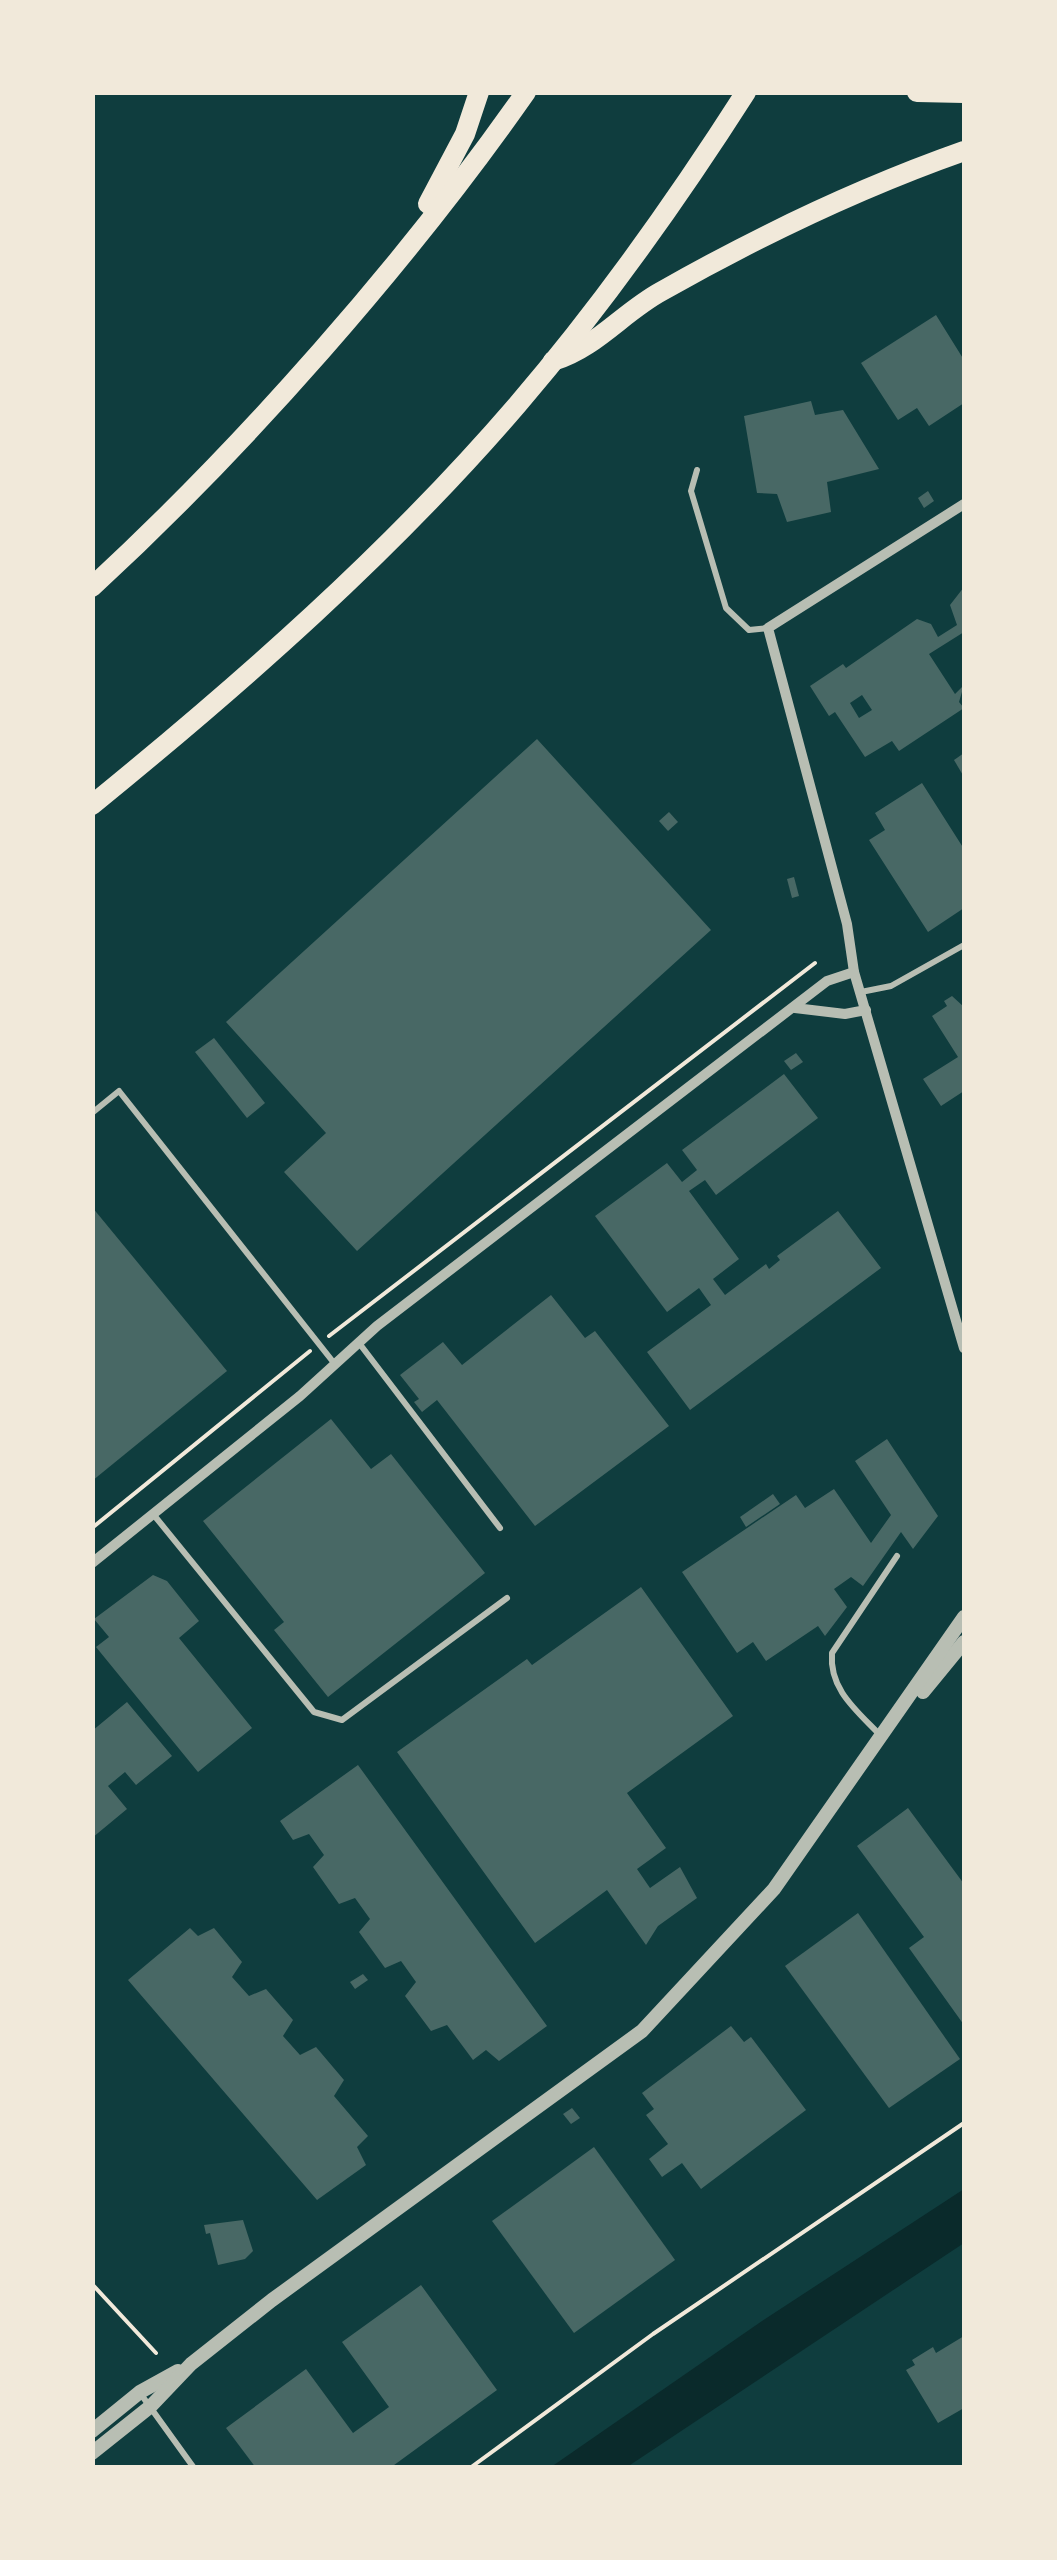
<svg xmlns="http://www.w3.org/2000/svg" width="1057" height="2560" font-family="'Fira Sans',sans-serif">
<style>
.water{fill:#0a2a2b}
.building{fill:#486865;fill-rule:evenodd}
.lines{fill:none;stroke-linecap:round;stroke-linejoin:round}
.path{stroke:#f1e9da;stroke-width:4}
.service{stroke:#b8beb3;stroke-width:6}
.minor{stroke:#b8beb3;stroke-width:10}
.tertiary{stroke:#b8beb3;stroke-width:14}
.trunk{stroke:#f1e9da;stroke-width:20}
</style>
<rect width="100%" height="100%" fill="#0f3d3e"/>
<polygon class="water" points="964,2189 964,2243 627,2467 551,2467 762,2321"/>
<g class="building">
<polygon points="936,315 964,360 964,403 929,426 917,408 898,420 861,363"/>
<polygon points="811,401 815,415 843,410 879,469 827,482 831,512 787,522 777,494 757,493 744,416"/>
<polygon points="928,491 934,501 924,508 918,498"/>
<path d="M964 587V632L929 654 955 694 964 685 959 702 964 708 899 751 892 741 865 757 835 712 829 716 810 686 843 664 846 668 917 619 931 624 938 637 957 625 950 605ZM862 695 872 710 859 718 850 703Z"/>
<polygon points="537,739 711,930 357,1251 284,1172 326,1133 226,1022"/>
<polygon points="964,753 964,777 954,760"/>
<polygon points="922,783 964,849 964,908 928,932 869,840 885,830 875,813"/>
<polygon points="669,812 678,822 668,831 659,821"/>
<polygon points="794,877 799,896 792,898 787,879"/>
<polygon points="952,996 964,1007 964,1091 941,1106 923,1079 958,1057 932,1016 947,1006 944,1001"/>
<polygon points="214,1038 265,1103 247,1118 195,1052"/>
<polygon points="796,1053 803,1062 791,1070 784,1061"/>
<polygon points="784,1074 818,1118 716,1195 705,1180 689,1191 739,1259 713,1279 725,1295 766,1264 769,1269 780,1260 777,1256 838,1211 881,1268 690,1410 647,1352 711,1305 699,1288 667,1312 595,1216 667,1163 682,1182 697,1170 682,1150"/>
<polygon points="92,1207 227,1371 92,1481"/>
<polygon points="551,1295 585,1338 595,1331 669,1426 535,1526 437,1400 422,1412 414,1402 419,1399 400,1375 443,1342 462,1365"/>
<polygon points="331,1419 371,1469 391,1454 485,1573 328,1697 274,1630 284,1622 203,1521"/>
<polygon points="887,1439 938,1516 913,1549 901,1532 863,1586 851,1577 834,1589 847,1607 825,1636 818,1626 766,1661 753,1642 737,1653 682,1572 796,1495 805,1508 834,1489 871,1543 891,1515 855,1461"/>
<polygon points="773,1494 780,1504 746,1527 740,1517"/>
<polygon points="153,1575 167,1581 199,1621 179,1638 252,1728 198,1772 96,1647 109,1637 94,1619"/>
<polygon points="641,1587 733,1716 627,1793 666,1848 637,1869 650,1888 680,1867 697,1898 658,1926 646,1945 607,1890 535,1943 397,1752 527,1659 532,1665"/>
<polygon points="127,1702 172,1756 136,1785 125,1772 108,1786 127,1809 92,1838 92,1731"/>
<polygon points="358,1765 547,2026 499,2061 486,2050 473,2060 447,2025 431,2031 405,1996 416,1982 401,1961 385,1968 359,1932 370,1919 355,1898 339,1904 313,1867 324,1855 309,1834 293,1840 280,1821"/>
<polygon points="908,1808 964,1884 964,2025 909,1948 924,1937 857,1846"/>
<polygon points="858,1913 960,2059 889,2108 785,1966"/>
<polygon points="190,1928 198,1936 214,1928 242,1962 232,1977 249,1996 266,1989 293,2020 283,2036 300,2055 316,2047 344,2080 334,2096 368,2136 357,2147 366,2165 317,2200 128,1980"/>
<polygon points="363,1974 368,1980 355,1989 350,1982"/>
<polygon points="731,2026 744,2042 751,2037 806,2110 701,2189 682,2163 662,2177 649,2159 668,2144 646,2115 654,2109 642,2093"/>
<polygon points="572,2108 580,2118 571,2124 563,2114"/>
<polygon points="594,2147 675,2260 574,2333 492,2221"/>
<polygon points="243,2220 253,2251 245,2259 218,2265 210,2233 206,2234 204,2225"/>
<polygon points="421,2285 497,2390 390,2468 256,2468 226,2428 306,2369 353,2433 389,2407 342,2342"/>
<polygon points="964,2336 964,2408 938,2423 906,2370 915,2365 912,2360 933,2347 936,2353"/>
</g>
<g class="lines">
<g class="path">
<polyline points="329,1336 815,963"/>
<polyline points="92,1528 310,1351"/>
<polyline points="92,2284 156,2353"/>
<polyline points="470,2468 653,2334 964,2123"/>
</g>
<g class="service">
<polyline points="697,470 691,491 726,608 749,630 768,628"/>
<polyline points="861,992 891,986 964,945"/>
<polyline points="92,1113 119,1091 334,1363"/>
<polyline points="359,1343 500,1528"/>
<polyline points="153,1514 314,1712 342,1720 507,1598"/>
<path d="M879 1734C856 1710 829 1689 832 1653L897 1556"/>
<polyline points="140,2393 194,2468"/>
</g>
<g class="minor">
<polyline points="964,504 768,628 847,924 854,972 964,1348"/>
<polyline points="795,1008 845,1014 866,1010"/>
<polyline points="92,1563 300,1396 377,1326 827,981 854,972"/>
</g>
<g class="tertiary">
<polyline points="923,1692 964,1642"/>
<polyline points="92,2431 140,2392 178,2371"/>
<polyline points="92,2453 151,2406 191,2364 272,2300 642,2031 774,1889 964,1617"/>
</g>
<g class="trunk">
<polyline points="917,92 964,93"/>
<polyline points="428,204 465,134 479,92"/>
<path d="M553 361C596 348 623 312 662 291 759 236 859 188 964 151"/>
<path d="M92 587C245 446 407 262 526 92"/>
<path d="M92 805C243 682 391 552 518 404 601 307 677 200 746 92"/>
</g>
</g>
<rect width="1057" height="2560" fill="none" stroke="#f1e9da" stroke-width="190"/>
</svg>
